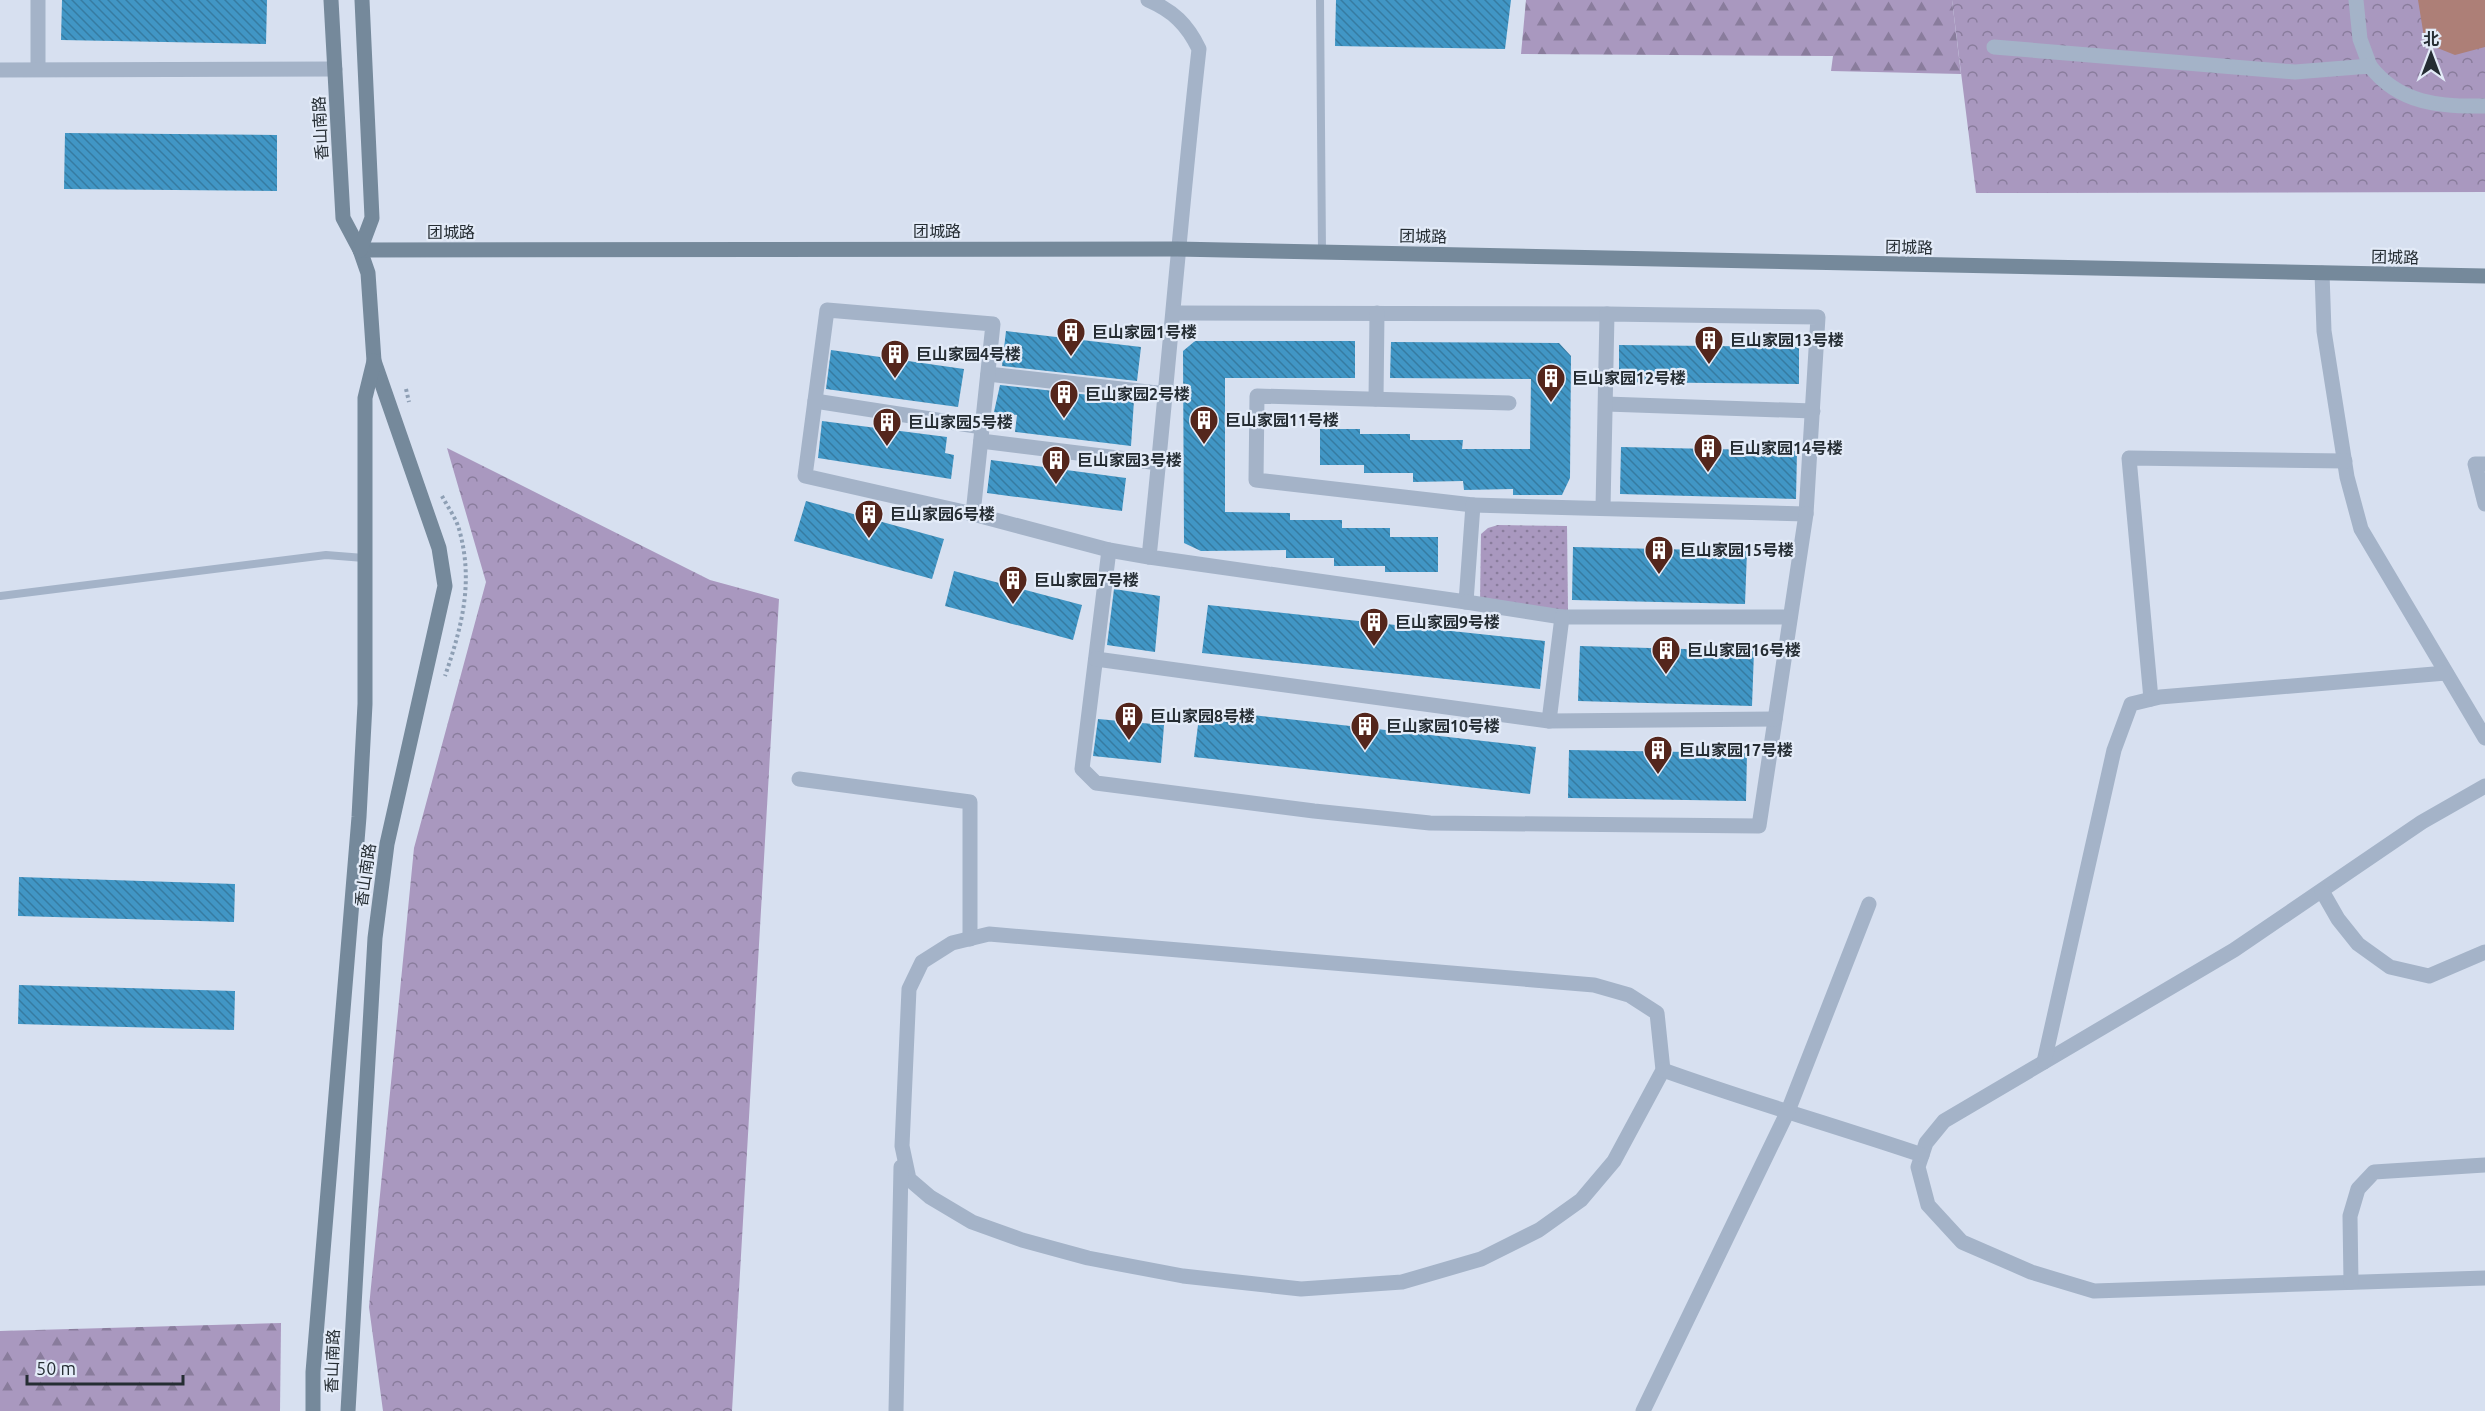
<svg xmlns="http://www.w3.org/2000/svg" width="2485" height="1411" font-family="Ubuntu,'Noto Sans SC',sans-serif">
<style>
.forest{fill:url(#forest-firs)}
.park{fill:url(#park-crowns)}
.garden{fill:url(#garden-dots)}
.water{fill:#ad7f77}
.building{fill:url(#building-back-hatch)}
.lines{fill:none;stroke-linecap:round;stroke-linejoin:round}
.path{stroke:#8e9fb4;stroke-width:4;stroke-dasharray:3 3;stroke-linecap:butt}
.lane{stroke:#a4b3c8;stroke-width:8}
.street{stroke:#a4b3c8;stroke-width:15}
.secondary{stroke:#75899b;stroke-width:15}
.labels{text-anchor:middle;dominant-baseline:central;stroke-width:4.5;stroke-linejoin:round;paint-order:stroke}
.street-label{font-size:16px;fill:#252d33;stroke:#e3ebf8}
.poi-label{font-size:16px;font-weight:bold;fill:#252d33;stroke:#e3ebf8;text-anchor:start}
</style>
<defs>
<pattern id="forest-firs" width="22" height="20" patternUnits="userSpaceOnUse" patternTransform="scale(1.5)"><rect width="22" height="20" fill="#a998bf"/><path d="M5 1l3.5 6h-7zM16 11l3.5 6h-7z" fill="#897c9c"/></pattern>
<pattern id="park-crowns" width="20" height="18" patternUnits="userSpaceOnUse" patternTransform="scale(1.5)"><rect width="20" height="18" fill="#a998bf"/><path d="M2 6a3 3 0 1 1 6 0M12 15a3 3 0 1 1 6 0" fill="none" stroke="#897c9c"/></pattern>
<pattern id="garden-dots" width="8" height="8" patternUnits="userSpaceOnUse" patternTransform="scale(1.5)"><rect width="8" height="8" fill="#a998bf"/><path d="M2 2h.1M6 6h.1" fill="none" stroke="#897c9c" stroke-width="1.8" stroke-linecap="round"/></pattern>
<pattern id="building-back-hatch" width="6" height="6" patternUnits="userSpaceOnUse" patternTransform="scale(1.5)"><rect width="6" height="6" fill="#4196c5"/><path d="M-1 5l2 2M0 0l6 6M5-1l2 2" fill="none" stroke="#367ba1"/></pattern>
</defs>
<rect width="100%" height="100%" fill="#d7e0f0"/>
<g class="forest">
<polygon points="1526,0 1952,0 1961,74 1831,71 1833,56 1521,54"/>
<polygon points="281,1323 280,1411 0,1411 0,1331"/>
</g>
<g class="park">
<polygon points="1952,0 2485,0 2485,192 1976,193"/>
<polygon points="447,448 710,580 779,599 732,1411 383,1411 369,1307 414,848 486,582"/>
</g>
<polygon class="garden" points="1498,525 1567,526 1568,611 1480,604 1481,534 1488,528"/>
<polygon class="water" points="2418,0 2485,0 2485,47 2455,55 2425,43"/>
<g class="building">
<polygon points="62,0 267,0 266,44 61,40"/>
<polygon points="1336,0 1511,0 1505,49 1335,46"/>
<polygon points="65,133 277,135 277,191 64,189"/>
<polygon points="1006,331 1141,347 1137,381 1002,366"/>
<polygon points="1195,341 1355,341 1355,378 1225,378 1225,512 1290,513 1290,520 1342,520 1342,528 1390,528 1390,537 1438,537 1438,572 1385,572 1385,566 1334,566 1334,558 1286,558 1286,550 1201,551 1184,543 1183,351"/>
<polygon points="1391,342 1559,343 1571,356 1570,478 1562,495 1513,495 1513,489 1464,490 1463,481 1413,482 1413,473 1364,473 1364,465 1320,465 1320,429 1360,429 1360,434 1410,434 1410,440 1463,440 1462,449 1530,449 1531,379 1390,378"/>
<polygon points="1619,345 1799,347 1799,384 1619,382"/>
<polygon points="831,350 964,369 958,407 826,389"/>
<polygon points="1000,385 1134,400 1131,446 1015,432 1017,415 994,412"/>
<polygon points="822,421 947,437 945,453 954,455 951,479 818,458"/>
<polygon points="1621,447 1797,451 1796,499 1620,494"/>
<polygon points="991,460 1126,478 1122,511 987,493"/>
<polygon points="806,501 944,539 932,579 794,541"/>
<polygon points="1573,547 1747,551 1745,604 1572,600"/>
<polygon points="954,571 1082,605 1073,640 945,606"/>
<polygon points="1114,589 1160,596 1155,652 1107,645"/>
<polygon points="1208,605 1545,641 1540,689 1202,653"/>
<polygon points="1580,646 1754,651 1752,706 1578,701"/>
<polygon points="1200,709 1536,747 1530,794 1194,757"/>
<polygon points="1098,719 1164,725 1161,763 1093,756"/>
<polygon points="1569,750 1747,753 1746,801 1568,798"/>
<polygon points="19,877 235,884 234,922 18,916"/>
<polygon points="19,985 235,991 234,1030 18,1024"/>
</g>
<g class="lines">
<g class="path">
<polyline points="406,389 409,402"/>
<path d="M442 496C447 506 456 518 459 529 474 582 462 626 445 676"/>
</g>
<g class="lane">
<polyline points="1320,0 1322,252"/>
<polyline points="0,596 326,555 364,558"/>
</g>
<g class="street">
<path d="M1148 0C1173 11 1187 24 1199 49 1180 218 1167 388 1149 557L1466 602 1473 505 1256 480 1257 396 1509 403"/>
<polyline points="2356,0 2360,39 2370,66"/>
<path d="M1994 47 2295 72 2370 66C2399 104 2441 107 2485 106"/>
<polyline points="38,69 38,0"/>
<polyline points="0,70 335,69"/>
<polyline points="2322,273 2324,331 2347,477 2361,529 2485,738"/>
<polyline points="1174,313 1607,314"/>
<polyline points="988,374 1166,394"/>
<polyline points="1376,399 1377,313"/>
<polyline points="815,401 982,427"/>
<polyline points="1606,404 1813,411"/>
<polyline points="981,441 1159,463"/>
<polyline points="2485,464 2475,464 2485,504"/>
<polyline points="1473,505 1806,514 1818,317 1607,314 1603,508"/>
<polyline points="973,514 993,324 827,310 805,476 973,514 1109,550 1149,557"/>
<polyline points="1109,550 1082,769 1096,783 1314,811 1430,823 1759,826 1806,514"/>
<polyline points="1466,602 1562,617 1790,617"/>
<polyline points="1096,659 1549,721 1775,719"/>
<polyline points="2151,699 2129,458 2345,461"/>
<polyline points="1549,721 1562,617"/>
<polyline points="799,779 970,802 970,939"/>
<polyline points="2485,786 2422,822 2234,950 1944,1121 1926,1143 1918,1167 1928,1205 1962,1242 2031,1272 2094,1291 2485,1278"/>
<polyline points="2322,891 2338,919 2358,944 2390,967 2429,976 2485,952"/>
<polygon points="989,934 1594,985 1629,995 1657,1013 1663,1070 1614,1161 1581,1200 1539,1230 1481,1259 1402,1282 1301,1289 1183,1276 1088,1258 1022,1240 972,1222 930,1197 909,1179 902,1146 909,989 922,962 952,943"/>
<polyline points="2044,1062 2114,750 2131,704 2160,697 2446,673"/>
<path d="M1663 1070C1749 1101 1836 1126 1922 1155"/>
<polyline points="2351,1282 2350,1216 2358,1189 2374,1172 2485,1165"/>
<polyline points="896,1411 901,1167"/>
<polyline points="1643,1411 1788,1111 1869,904"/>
</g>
<g class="secondary">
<polyline points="331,0 343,218 360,250 368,273 374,361 439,548 445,586 387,844 375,938 348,1411"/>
<polyline points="360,250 1177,249 2485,276"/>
<polyline points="360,250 372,218 362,0"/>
<polyline points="313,1411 313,1372 359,817 365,704 365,398 374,361"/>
</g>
</g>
<defs>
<g id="building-pin" transform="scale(1.5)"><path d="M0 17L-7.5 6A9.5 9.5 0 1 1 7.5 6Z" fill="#54261c" stroke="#e3ebf8"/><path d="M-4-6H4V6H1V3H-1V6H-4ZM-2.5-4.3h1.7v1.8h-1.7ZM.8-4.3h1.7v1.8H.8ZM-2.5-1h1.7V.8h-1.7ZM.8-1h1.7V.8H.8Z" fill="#fff"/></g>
</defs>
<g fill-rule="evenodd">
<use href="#building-pin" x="1071" y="332"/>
<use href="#building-pin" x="1709" y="340"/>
<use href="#building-pin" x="895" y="354"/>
<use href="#building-pin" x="1551" y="378"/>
<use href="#building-pin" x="1064" y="394"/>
<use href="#building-pin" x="1204" y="420"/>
<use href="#building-pin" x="887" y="422"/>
<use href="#building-pin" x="1708" y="448"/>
<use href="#building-pin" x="1056" y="460"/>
<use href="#building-pin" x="869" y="514"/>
<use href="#building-pin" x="1659" y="550"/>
<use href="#building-pin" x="1013" y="580"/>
<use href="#building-pin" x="1374" y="622"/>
<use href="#building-pin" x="1666" y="650"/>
<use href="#building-pin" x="1129" y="716"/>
<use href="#building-pin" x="1365" y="726"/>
<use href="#building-pin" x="1658" y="750"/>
</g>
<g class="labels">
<g class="street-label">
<text transform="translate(320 128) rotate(-93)">香山南路</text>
<text x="937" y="231">团城路</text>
<text x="451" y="232">团城路</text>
<text transform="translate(1423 236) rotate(1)">团城路</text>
<text transform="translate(1909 247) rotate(1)">团城路</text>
<text transform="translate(2395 257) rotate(1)">团城路</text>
<text transform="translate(365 875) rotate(-82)">香山南路</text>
<text transform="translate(332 1361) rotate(-88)">香山南路</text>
</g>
<g class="poi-label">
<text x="1092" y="332">巨山家园1号楼</text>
<text x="1730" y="340">巨山家园13号楼</text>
<text x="916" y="354">巨山家园4号楼</text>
<text x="1572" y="378">巨山家园12号楼</text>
<text x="1085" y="394">巨山家园2号楼</text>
<text x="1225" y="420">巨山家园11号楼</text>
<text x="908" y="422">巨山家园5号楼</text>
<text x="1729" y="448">巨山家园14号楼</text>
<text x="1077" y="460">巨山家园3号楼</text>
<text x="890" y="514">巨山家园6号楼</text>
<text x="1680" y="550">巨山家园15号楼</text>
<text x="1034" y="580">巨山家园7号楼</text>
<text x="1395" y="622">巨山家园9号楼</text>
<text x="1687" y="650">巨山家园16号楼</text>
<text x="1150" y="716">巨山家园8号楼</text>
<text x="1386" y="726">巨山家园10号楼</text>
<text x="1679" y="750">巨山家园17号楼</text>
</g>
</g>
<g transform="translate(2431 54)" stroke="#e3ebf8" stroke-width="4.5" paint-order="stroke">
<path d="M0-4.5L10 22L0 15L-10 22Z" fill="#252d33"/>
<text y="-9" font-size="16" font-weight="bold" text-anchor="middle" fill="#252d33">北</text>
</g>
<path d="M27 1375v9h156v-9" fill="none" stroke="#252d33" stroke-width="3"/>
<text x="36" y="1375" font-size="18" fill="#252d33" stroke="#e3ebf8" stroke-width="4.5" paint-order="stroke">50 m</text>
</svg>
